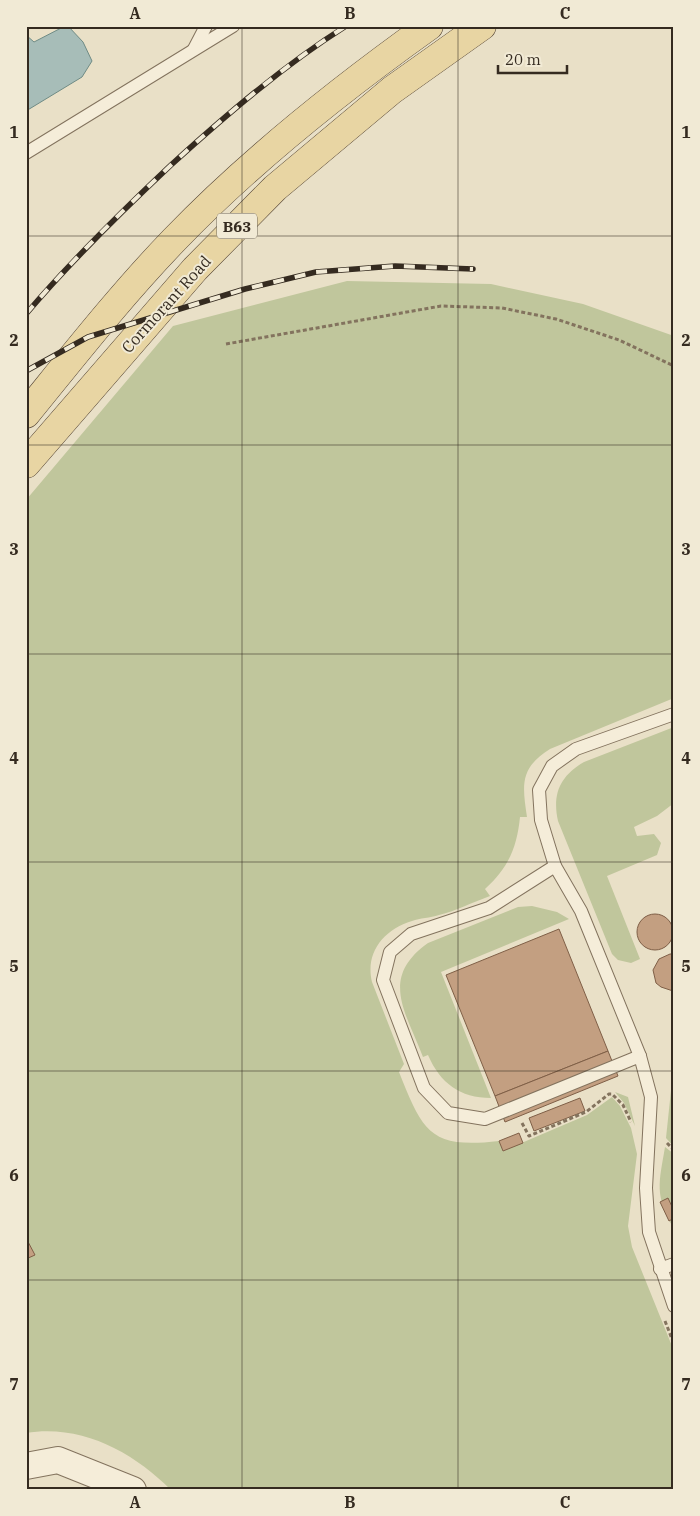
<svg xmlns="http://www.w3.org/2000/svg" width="700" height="1516" font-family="'IBM Plex Serif',serif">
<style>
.green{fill:#c0c69c}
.water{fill:#a7bdb8;stroke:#6f8b85}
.building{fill:#c39f81;stroke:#7f5f47}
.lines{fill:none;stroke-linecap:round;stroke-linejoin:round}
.service-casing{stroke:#83735e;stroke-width:14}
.minor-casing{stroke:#83735e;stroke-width:28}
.primary-casing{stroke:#514132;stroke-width:29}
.path{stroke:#83735e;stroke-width:3;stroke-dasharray:4 2.5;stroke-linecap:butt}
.service{stroke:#f5edd9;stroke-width:12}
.minor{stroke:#f5edd9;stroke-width:26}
.primary{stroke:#e8d5a3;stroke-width:28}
.rail-casing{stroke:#352b20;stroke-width:5.5}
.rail{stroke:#f1ead5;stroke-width:4;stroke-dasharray:11;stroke-linecap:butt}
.grid{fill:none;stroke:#352b20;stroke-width:1;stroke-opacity:0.55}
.labels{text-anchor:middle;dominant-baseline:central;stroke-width:4;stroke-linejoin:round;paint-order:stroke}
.shield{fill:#f1ead5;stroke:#6d6456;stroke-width:1}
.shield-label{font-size:15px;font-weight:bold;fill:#352b20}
.street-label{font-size:16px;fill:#352b20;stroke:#f1ead5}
.neatline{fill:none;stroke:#352b20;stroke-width:2}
.grid-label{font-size:16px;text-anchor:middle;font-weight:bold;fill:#352b20}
</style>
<rect width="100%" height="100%" fill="#e9e0c7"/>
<g class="green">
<path d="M347 281 491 284 583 304 674 336V698L550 749C520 768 522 784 527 817H520C517 848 508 868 485 889L490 896C473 902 456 911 439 915 430 918 420 918 412 921 383 930 365 953 372 982L404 1064 399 1072C423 1132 430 1149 499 1141L503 1151 587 1115 612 1097 620 1106 631 1128 637 1154 628 1226 632 1247 674 1351V1490H171C133 1452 82 1424 26 1433V500L173 326Z"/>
<path d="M674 727V803L657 816 634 827 637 836 654 834 661 843 657 855 607 876 640 959 631 963 618 960 612 954 558 821C552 794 560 776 584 762Z"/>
<path d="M532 906 557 912 569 919 441 972 491 1098C460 1098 440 1083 428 1055L423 1057C406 1012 379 978 428 943L518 907Z"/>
<polygon points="674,1062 674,1147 666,1138"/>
<polygon points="615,1092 628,1097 635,1126 624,1103"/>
<path d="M665 1147 674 1154V1229C654 1195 659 1183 665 1147Z"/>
</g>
<polygon class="water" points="65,26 68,26 83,42 92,61 82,77 26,111 26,35 34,42"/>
<g class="building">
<circle cx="655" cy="932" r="18"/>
<polygon points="559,929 608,1051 495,1096 446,975"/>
<polygon points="670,954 674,954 673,991 661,987 656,983 653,970 659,959"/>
<polygon points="608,1051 618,1076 505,1122 495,1096"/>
<polygon points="580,1098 585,1111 534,1131 529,1118"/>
<polygon points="519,1133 523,1143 503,1151 499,1141"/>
<polygon points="668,1198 674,1211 674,1218 669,1221 660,1202"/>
<polygon points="26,1238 35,1255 26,1259"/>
</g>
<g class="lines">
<g class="service-casing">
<g id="service">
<polyline points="194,49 206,26"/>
<polyline points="26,153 233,26"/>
<polyline points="555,866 489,908 411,934 390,952 383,980 424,1088 448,1113 485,1119 640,1056 651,1097 646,1188 649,1232 674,1306"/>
<polyline points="640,1056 581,911 555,866 541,820 539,790 552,766 576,749 674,714"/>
<polyline points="660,1269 674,1264"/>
</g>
</g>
<g class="minor-casing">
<polyline id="minor" points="26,1466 58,1460 133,1490"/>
</g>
<g class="primary-casing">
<g id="primary">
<path d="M26 414C74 355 121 295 174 240 251 160 338 91 429 26"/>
<polyline points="26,464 195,269 275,188 392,90 482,26"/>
</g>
</g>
<g class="path">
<polyline points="226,344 441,306 502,308 556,319 619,340 674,366"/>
<polyline points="522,1123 529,1136 586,1112 609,1094 612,1094 623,1105 631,1122"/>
<polyline points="667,1143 674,1150"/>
<polyline points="665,1321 674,1344"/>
</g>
<use href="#service" class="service"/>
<use href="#minor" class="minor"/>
<use href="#primary" class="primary"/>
<g class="rail-casing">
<g id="rail">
<path d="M26 314C71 261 121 212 171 165 226 115 283 66 346 26"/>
<polyline points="26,371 88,337 245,289 316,272 395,266 473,269"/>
</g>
</g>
<use href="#rail" class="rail"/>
</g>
<path class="grid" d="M242 26V1490M458 26V1490M26 236H674M26 445H674M26 654H674M26 862H674M26 1071H674M26 1280H674"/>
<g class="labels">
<rect class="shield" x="217" y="213.5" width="40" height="25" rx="4"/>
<g class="shield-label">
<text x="237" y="226">B63</text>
</g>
<g class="street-label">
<text transform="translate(166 304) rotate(-48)">Cormorant Road</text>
</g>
</g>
<rect width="700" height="1516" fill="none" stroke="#f1ead5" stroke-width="55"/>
<path d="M498 65v8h69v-8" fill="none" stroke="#352b20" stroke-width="2.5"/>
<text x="505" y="65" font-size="15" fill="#352b20" stroke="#f1ead5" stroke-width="4" paint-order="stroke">20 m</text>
<rect x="28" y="28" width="644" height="1460" class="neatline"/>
<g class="grid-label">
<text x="135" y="19">A</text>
<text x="350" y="19">B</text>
<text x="565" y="19">C</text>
<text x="14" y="138">1</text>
<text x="686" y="138">1</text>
<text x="14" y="346">2</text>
<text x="686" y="346">2</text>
<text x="14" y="555">3</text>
<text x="686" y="555">3</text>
<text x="14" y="764">4</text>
<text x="686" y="764">4</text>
<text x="14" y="972">5</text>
<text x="686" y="972">5</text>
<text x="14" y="1181">6</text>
<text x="686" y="1181">6</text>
<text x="14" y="1390">7</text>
<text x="686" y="1390">7</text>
<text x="135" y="1508">A</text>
<text x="350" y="1508">B</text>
<text x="565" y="1508">C</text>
</g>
</svg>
